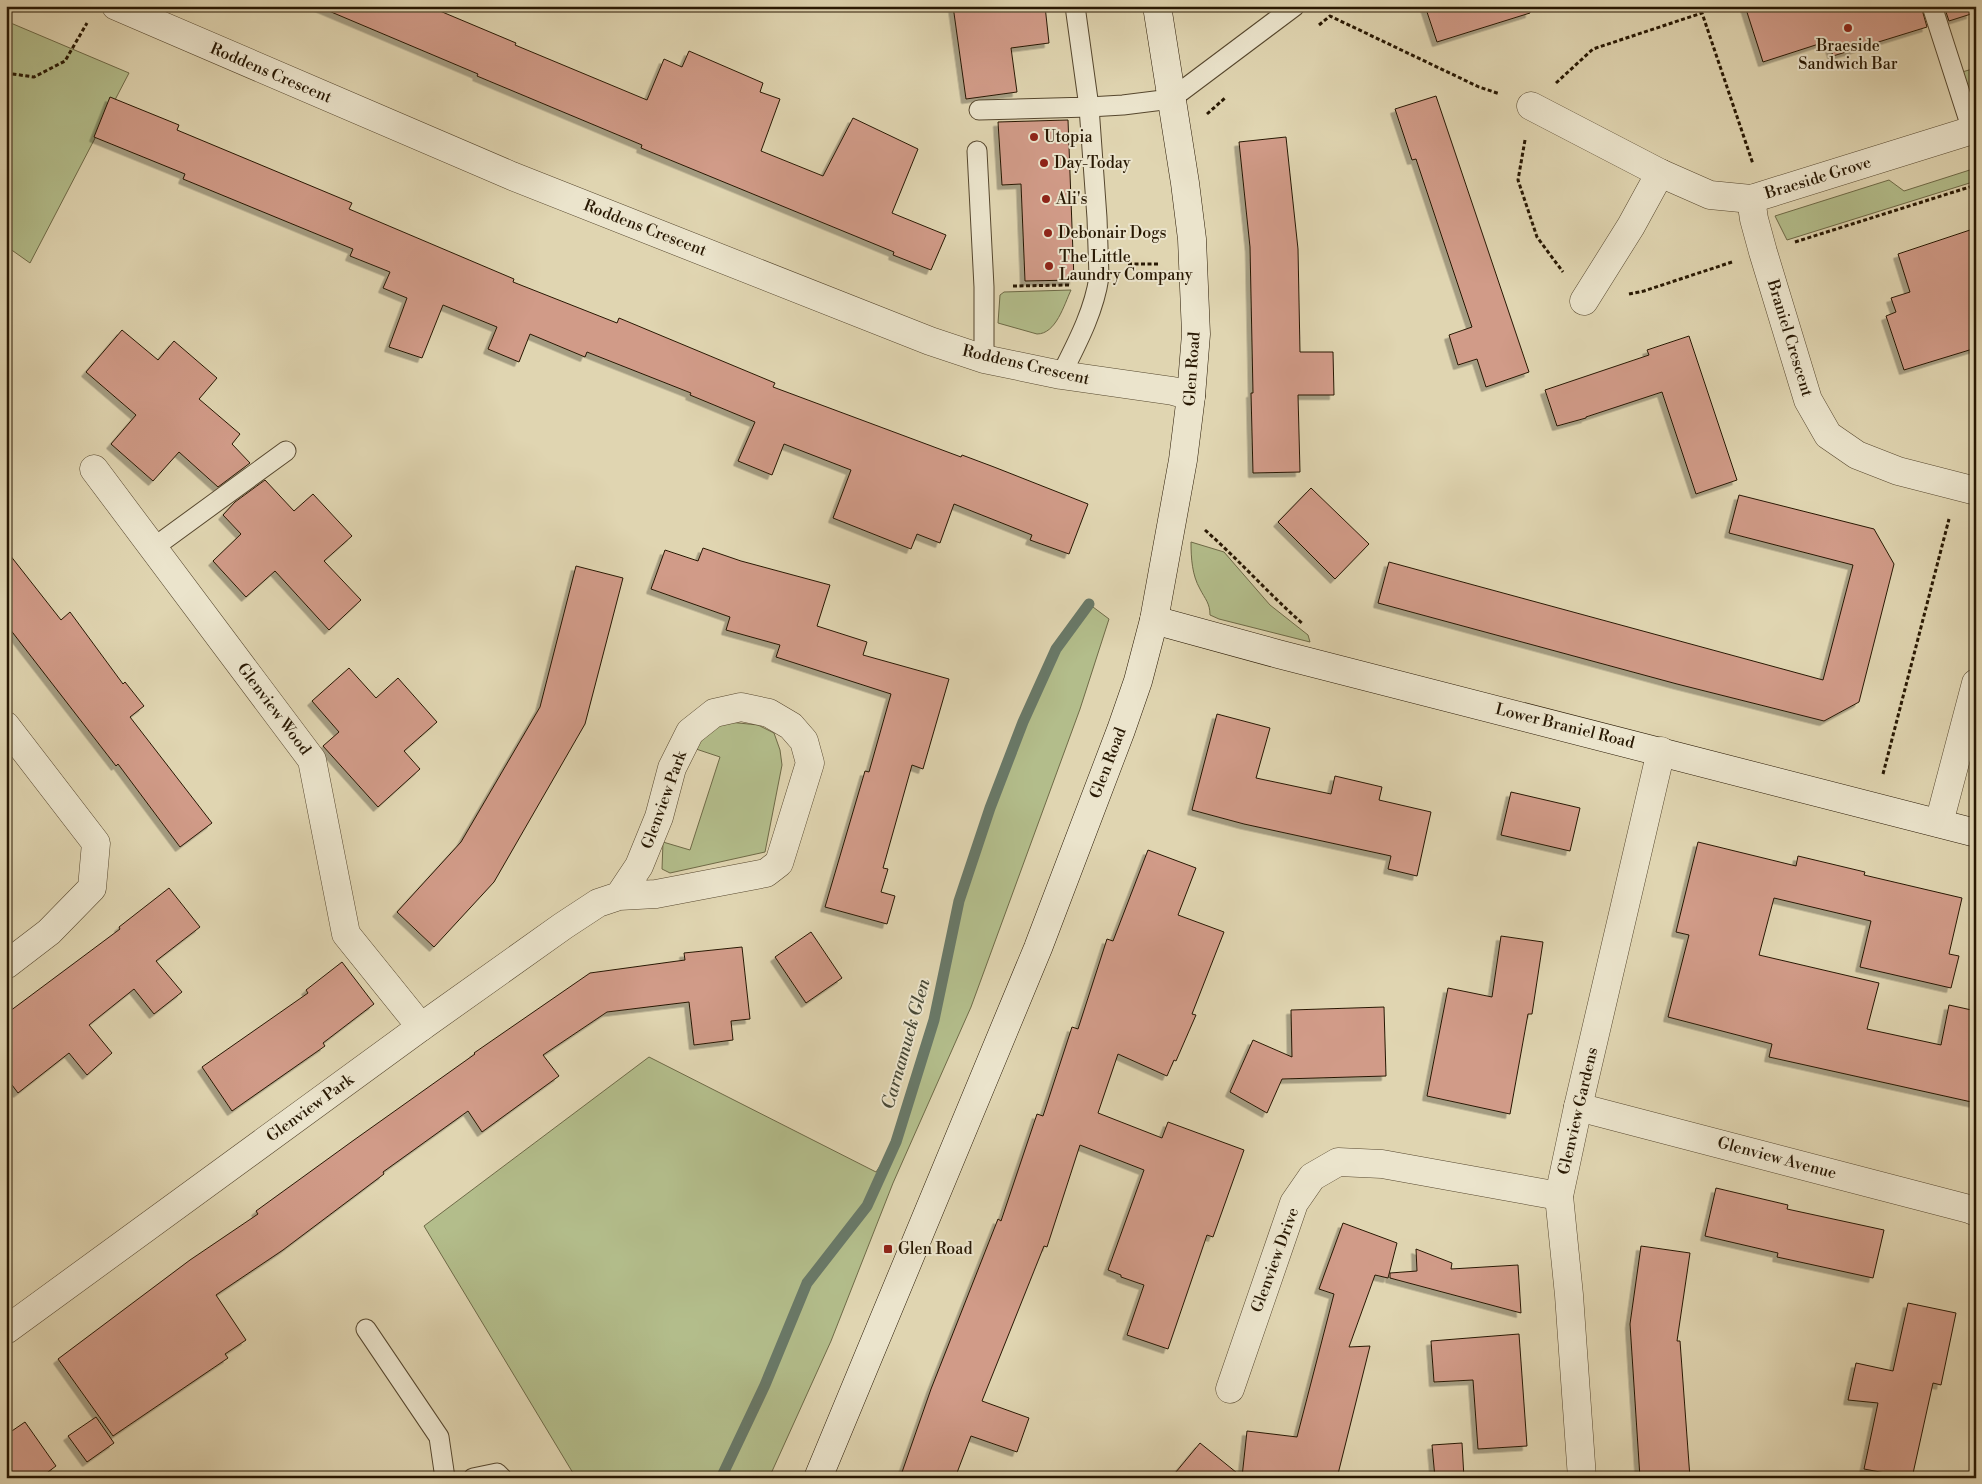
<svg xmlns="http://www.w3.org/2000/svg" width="1982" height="1484" font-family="'Libre Bodoni',serif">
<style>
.green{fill:#b3bd8b;stroke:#6e6a47}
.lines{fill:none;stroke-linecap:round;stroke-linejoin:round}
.stream{stroke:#697968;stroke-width:11}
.building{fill:#d19b88;stroke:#281803;filter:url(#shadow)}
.lane-casing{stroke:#56472e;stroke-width:21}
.street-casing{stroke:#56472e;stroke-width:29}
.secondary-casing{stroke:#281803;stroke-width:29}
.path{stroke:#281803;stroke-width:3;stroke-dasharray:4 2.5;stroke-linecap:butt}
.lane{stroke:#ebe4cc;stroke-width:19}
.street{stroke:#ebe4cc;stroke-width:28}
.secondary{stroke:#ebe4cc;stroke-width:28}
.poi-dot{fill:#8f2418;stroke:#ebe4cc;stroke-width:2}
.labels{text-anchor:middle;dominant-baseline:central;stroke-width:4;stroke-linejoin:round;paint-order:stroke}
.poi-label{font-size:16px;fill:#281803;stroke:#ebe4cc;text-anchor:start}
.street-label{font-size:16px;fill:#281803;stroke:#ebe4cc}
.water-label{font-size:18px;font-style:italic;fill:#484836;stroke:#ebe4cc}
</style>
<defs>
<filter id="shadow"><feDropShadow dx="-4.5" dy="4.5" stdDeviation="0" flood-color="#0004"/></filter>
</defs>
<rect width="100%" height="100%" fill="#e0d5b1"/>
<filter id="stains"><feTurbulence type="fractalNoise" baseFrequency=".004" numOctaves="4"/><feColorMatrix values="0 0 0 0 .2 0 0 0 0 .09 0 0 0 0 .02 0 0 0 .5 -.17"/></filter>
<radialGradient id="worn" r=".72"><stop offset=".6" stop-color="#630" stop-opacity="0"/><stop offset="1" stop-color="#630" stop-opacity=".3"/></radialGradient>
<g class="green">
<polygon points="6,21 129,73 30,263 6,246"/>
<polygon points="1976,68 1976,102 1970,96 1962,72"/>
<polygon points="1976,168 1976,181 1787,240 1775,216 1889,180 1904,191"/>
<path d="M1071 290C1064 305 1056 334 1037 334L998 323 1000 295 1004 292Z"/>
<path d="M1191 542 1224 552 1270 605 1308 635 1310 642 1219 619 1210 615C1210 603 1205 599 1200 589 1192 575 1191 558 1191 542Z"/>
<polygon points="1089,604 1109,619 1080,709 971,1007 893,1183 831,1341 769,1478 576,1478 424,1226 649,1057 876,1172 896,1142 934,1020 958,907 990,808 1053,656"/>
<polygon points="729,722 758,725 774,733 780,750 782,765 765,852 670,873 662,869 663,842 690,850 720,757 696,749 696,744 714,727"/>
</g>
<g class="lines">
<polyline class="stream" points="721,1478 765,1385 807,1283 867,1206 896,1142 934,1020 959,901 990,808 1023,722 1056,649 1089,604"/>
</g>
<g class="building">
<polygon points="317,6 428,6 516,43 515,45 647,100 664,59 682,67 689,51 763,83 760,92 780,99 761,151 823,176 853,118 918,149 892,213 946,235 931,270 893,255 894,252 641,148 642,145 477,76 478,74"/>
<polygon points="953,6 1045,6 1049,43 1011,48 1017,92 966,99"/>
<polygon points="1425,6 1529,6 1530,13 1437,42"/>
<polygon points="1745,6 1921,6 1927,27 1833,56 1828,41 1763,62"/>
<polygon points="1944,6 1970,6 1971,14 1949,21"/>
<polygon points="1436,96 1529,372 1486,387 1477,359 1458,365 1449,335 1472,327 1416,159 1412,160 1395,109"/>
<polygon points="110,97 179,125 177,130 352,203 349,209 514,279 513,282 617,323 619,318 775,383 773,387 961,457 962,455 994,467 1088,504 1069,554 1030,540 1032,535 954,504 940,543 917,534 911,549 833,518 851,470 784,444 772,475 738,461 755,422 690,395 691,393 587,352 585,357 530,334 519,362 488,349 497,327 443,305 422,358 389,347 407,298 383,288 390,272 350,256 353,249 183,179 185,174 94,137"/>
<polygon points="1068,120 1074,280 1025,281 1021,184 1002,185 998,122"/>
<polygon points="1286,137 1298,249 1300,352 1333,352 1334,395 1298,395 1300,472 1253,473 1251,393 1253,393 1250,247 1239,142"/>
<polygon points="1976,228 1976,348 1904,370 1886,316 1896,312 1891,298 1910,292 1898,254"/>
<polygon points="122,330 158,360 174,341 217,378 199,399 240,434 232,444 250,463 218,487 179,452 153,481 111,444 136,415 86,372"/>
<polygon points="1689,336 1737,480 1696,494 1662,392 1586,417 1586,418 1557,426 1545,390 1649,355 1647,350"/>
<polygon points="265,480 294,511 313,494 352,536 324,561 361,600 329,630 275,571 246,597 213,561 241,534 223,515 235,502"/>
<polygon points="1311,488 1369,544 1335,579 1278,522"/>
<polygon points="1739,495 1874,529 1894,564 1859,702 1824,721 1677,684 1378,603 1389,562 1823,680 1853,565 1729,533"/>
<polygon points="703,548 741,561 830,585 817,626 867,642 863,655 949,679 923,769 912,765 883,868 888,869 881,892 895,896 887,924 825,907 865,771 869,772 891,694 776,657 780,645 726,630 730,617 651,589 665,550 698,561"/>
<polygon points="6,550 61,620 70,612 123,684 125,682 144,706 130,717 212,823 180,847 118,764 116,766 6,624"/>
<polygon points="576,566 623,578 585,724 494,882 434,947 397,912 461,842 540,707"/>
<polygon points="349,668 376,698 398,678 437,722 404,751 420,769 378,807 323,746 339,732 312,701"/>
<polygon points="1217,714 1270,728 1256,778 1331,794 1335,776 1382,787 1379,800 1431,812 1417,876 1388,869 1391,856 1244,824 1192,810"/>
<polygon points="1511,792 1580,808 1570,851 1501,835"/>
<polygon points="1698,842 1796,866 1798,856 1865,872 1864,875 1962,898 1949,954 1959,956 1951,988 1860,967 1871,921 1774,898 1759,955 1879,983 1867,1029 1941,1045 1949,1005 1976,1011 1976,1103 1769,1057 1772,1044 1668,1017 1689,935 1676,932"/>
<polygon points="1148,850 1196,868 1178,915 1224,932 1192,1014 1196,1015 1176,1061 1174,1060 1167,1076 1118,1054 1098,1113 1162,1138 1168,1122 1244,1150 1213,1237 1207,1235 1168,1349 1127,1335 1144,1285 1121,1277 1121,1275 1108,1270 1144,1170 1080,1145 1047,1247 1044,1246 982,1401 1029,1418 1017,1452 971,1436 955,1478 900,1478 931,1389 998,1219 1001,1221 1037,1114 1043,1116 1072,1027 1078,1029 1107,939 1113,941"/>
<polygon points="169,888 200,927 156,961 182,992 154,1014 134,989 89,1025 112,1053 87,1075 69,1053 18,1093 6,1077 6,1014 120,929 119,927"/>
<polygon points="811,932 842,978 806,1003 775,957"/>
<polygon points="1501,936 1543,942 1532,1014 1528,1014 1510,1114 1427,1096 1448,988 1492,997"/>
<polygon points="742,947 750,1019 731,1021 733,1040 694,1045 689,1002 607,1012 543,1055 559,1076 482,1132 468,1111 383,1172 384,1174 283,1250 216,1295 246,1340 225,1354 228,1358 113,1436 58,1359 190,1260 258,1214 256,1211 354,1140 475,1054 474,1053 590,973 685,960 684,953"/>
<polygon points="342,962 374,1004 323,1043 325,1046 232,1111 202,1067 308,993 306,990"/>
<polygon points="1384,1007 1386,1076 1282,1079 1267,1113 1230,1092 1253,1040 1292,1057 1291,1010"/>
<polygon points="1716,1188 1788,1205 1787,1209 1884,1230 1873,1278 1777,1257 1778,1253 1705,1236"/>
<polygon points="1343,1223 1397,1243 1388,1278 1375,1275 1349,1347 1370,1346 1337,1478 1171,1478 1200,1443 1242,1477 1247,1431 1297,1437 1334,1294 1319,1289"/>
<polygon points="1641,1246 1690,1253 1677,1341 1680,1341 1690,1478 1640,1478 1630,1324"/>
<polygon points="1416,1249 1452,1263 1451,1269 1518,1265 1521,1313 1390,1278 1390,1273 1417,1271"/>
<polygon points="1908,1303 1956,1313 1941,1385 1933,1383 1912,1478 1864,1469 1878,1403 1848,1400 1856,1363 1893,1371"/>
<polygon points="1519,1334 1527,1446 1478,1449 1473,1380 1434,1382 1431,1341"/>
<polygon points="96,1417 114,1443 87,1462 68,1436"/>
<polygon points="25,1422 56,1466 40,1478 6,1478 6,1435"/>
<polygon points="1462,1443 1464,1478 1435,1478 1432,1445"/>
</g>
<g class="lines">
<g class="lane-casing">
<g id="lane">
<polyline points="1932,6 1972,130"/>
<polyline points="979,110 1089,107 1075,6"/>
<polyline points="977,151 984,287 984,359"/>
<path d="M1061 375C1076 345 1094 312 1099 277L1097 218 1089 107 1123 105 1171 99 1295 6"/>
<polyline points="153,548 286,451"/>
<polyline points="366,1329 439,1437 445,1478"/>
<polyline points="473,1478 497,1473 502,1478"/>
</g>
</g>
<g class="street-casing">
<g id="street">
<polyline points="116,6 512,176 930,341 984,359 1061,375 1173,391 1191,396"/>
<polyline points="1531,106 1660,173 1710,195 1751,199 1976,129"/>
<polyline points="1751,199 1754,219 1763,252 1808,400 1828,435 1857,455 1898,471 1976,491"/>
<polyline points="1584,301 1631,226 1660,173"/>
<polyline points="94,469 312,760 346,934 421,1027"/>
<polyline points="6,726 96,843 92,888 49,932 6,965"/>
<polyline points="1939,823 1976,683"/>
<polyline points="1578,1107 1969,1209 1976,1212"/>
<polyline points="6,1330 421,1027 563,926 598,903 619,896 656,894 766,873 779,863 810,763 804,741 791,726 769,713 741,707 714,713 690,732 672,768 659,817 639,866 619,896"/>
<polyline points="1230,1389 1294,1203 1312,1177 1338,1162 1382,1164 1559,1196"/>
<polyline points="1582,1478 1569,1295 1559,1196 1578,1107 1661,751"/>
</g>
</g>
<g class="secondary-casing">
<g id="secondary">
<polyline points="1154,620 1278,654 1976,833"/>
<polyline points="818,1478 1038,948 1121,730 1138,681 1154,620 1183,460 1191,396 1196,334 1192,239 1185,183 1157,6"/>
</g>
</g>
<g class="path">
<polyline points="1319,25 1330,16 1479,87 1500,94"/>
<polyline points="6,73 34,77 65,61 87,23"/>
<polyline points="1556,83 1593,49 1702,13 1753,164"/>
<polyline points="1207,114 1225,98"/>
<polyline points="1525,140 1518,180 1537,237 1563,272"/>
<polyline points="1795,242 1976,185"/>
<polyline points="1128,264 1159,264"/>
<polyline points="1013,286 1069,285"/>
<polyline points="1629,294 1644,291 1732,262"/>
<path d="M1205 530C1239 560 1269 594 1303 624"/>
<polyline points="1883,774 1949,519"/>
</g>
<use href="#lane" class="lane"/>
<use href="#street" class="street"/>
<use href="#secondary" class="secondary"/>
</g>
<g class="poi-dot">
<circle cx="1848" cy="28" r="5"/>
<circle cx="1034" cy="137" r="5"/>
<circle cx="1044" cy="163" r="5"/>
<circle cx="1046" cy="199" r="5"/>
<circle cx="1048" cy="233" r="5"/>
<circle cx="1049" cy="266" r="5"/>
<rect x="883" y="1244" width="10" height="10" rx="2.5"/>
</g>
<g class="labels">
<g class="poi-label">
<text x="1848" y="46" text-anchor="middle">Braeside<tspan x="1848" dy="18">Sandwich Bar</tspan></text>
<text x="1044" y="137">Utopia</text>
<text x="1054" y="163">Day-Today</text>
<text x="1056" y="199">Ali's</text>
<text x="1058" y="233">Debonair Dogs</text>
<text x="1059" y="257">The Little<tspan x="1059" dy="18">Laundry Company</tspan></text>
<text x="898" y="1249">Glen Road</text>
</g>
<g class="street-label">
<text transform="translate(271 73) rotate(23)">Roddens Crescent</text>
<text transform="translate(1818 178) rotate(-17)">Braeside Grove</text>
<text transform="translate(645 228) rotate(21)">Roddens Crescent</text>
<text transform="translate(1790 338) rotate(73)">Braniel Crescent</text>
<text transform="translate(1026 365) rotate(13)">Roddens Crescent</text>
<text transform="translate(1192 369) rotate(-86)">Glen Road</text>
<text transform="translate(274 709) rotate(53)">Glenview Wood</text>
<text transform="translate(1565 726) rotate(14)">Lower Braniel Road</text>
<text transform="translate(1108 763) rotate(-69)">Glen Road</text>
<text transform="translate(664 800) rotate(-70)">Glenview Park</text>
<text transform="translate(310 1108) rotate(-36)">Glenview Park</text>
<text transform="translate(1578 1111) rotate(-77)">Glenview Gardens</text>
<text transform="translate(1777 1158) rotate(15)">Glenview Avenue</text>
<text transform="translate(1275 1260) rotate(-70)">Glenview Drive</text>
</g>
<g class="water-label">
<text transform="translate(906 1044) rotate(-74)">Carnamuck Glen</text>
</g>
</g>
<rect width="1982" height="1484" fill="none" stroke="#e0d5b1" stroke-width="25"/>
<rect x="8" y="8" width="1967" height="1469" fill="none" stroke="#281803" stroke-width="2.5"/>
<rect x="12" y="12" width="1957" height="1459" fill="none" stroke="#281803"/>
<rect width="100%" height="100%" filter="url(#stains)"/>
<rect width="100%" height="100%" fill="url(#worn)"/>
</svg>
